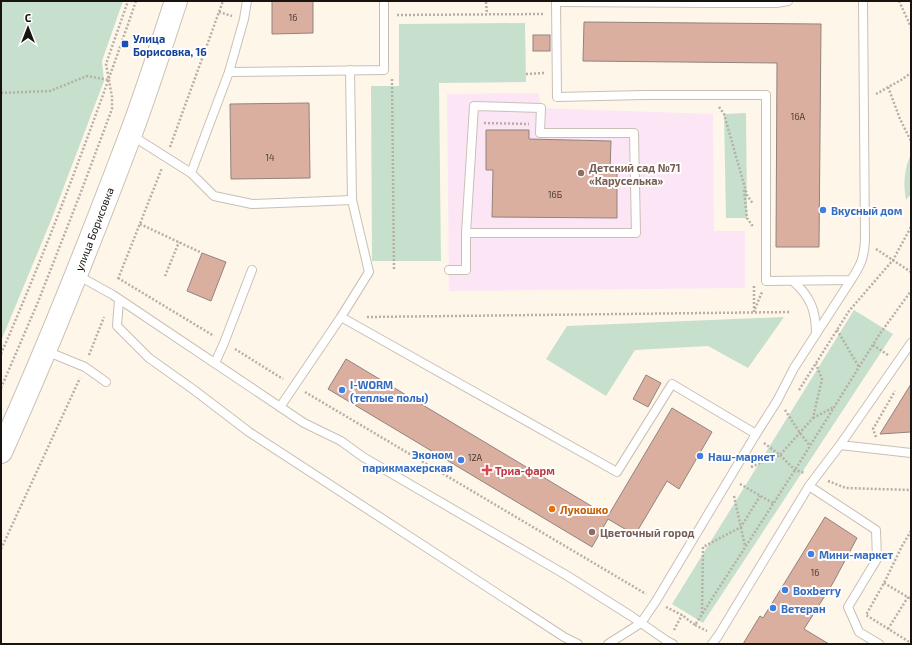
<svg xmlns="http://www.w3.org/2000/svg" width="912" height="645" font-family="'Exo 2',sans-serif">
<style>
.education{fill:#fce6f5}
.green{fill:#c6e0cd}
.building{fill:#daafa0;stroke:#91837e}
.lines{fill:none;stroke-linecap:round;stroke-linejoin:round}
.lane-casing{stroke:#c9c0b5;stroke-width:10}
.secondary-casing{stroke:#c9c0b5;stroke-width:24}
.path{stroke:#b6afa5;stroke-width:2.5;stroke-dasharray:2 2;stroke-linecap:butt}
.lane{stroke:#fff;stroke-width:8}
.secondary{stroke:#fff;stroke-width:22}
.transit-dot{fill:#1a4fb4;stroke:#fff;stroke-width:1.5}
.education-dot{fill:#8d6e63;stroke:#fff;stroke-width:1.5}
.shop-dot{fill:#3f7fe0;stroke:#fff;stroke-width:1.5}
.health-dot{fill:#e0444e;stroke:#fff;stroke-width:1.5}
.food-dot{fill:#e8710a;stroke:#fff;stroke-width:1.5}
.labels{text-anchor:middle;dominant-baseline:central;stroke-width:4;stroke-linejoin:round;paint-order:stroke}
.number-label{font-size:9px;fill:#483b34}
.transit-label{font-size:11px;font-weight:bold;fill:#164399;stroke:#fff;text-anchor:start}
.education-label{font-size:11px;font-weight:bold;fill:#785e54;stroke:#fff;text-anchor:start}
.shop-label{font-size:11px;font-weight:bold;fill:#366cbe;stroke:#fff;text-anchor:start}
.street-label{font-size:11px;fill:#171410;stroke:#fff}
.health-label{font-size:11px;font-weight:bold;fill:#be3a42;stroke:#fff;text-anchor:start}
.food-label{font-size:11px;font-weight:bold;fill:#c56008;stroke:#fff;text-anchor:start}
</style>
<rect width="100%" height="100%" fill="#fff6ea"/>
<polygon class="education" points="539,93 541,108 713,114 714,231 745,231 745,288 449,291 447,94"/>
<g class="green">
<polygon points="1,1 123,1 102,61 104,81 52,218 1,341"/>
<polygon points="525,23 526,82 439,83 441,261 372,261 371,86 399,86 399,24"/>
<polygon points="746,113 747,218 726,218 724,114"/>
<path d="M911 154V194L906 200C903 184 904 169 911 154Z"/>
<polygon points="854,310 893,334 703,623 672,604"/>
<polygon points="784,317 748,368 708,346 635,350 606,396 546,359 567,326"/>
</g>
<g class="building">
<polygon points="272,1 313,1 313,33 272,34"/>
<polygon points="584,22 821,24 819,247 776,247 777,63 583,61"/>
<rect x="533" y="35" width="17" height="16"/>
<polygon points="309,103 310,178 231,179 230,104"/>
<polygon points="486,130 529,130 529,139 611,141 610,170 617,171 617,218 492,217 493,170 486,170"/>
<polygon points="202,253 226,262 211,301 187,291"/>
<polygon points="346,359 608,516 672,408 712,432 679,489 667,481 635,535 608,519 592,547 328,389"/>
<polygon points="646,375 661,383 648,407 633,399"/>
<polygon points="911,384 911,432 880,434"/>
<polygon points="825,517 857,538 833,583 804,629 829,644 743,644 760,616 763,618"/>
</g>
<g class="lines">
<g class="lane-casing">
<g id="lane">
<polyline points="247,1 244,19 229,72 191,173 214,196 252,204 352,200"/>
<path d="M556 1 557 97 643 95H766V281L851 280C861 265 864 258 865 240L863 1"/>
<polyline points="556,2 711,3 777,3 788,1"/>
<polyline points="229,72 384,70 384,1"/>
<polyline points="131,135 191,173"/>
<polyline points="449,270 466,270 466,233 474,106 541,108 540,133 634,133 636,233 466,233"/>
<polyline points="77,275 113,295 304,423 341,441 363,457 566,575 631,616 667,641 673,644"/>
<path d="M793 281C811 297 816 311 816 334"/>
<polyline points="119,300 117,326 149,358 194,390 249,432 564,637 578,644"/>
<polyline points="341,317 369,272 352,200 350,70"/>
<polyline points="911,343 840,445 911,453"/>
<polyline points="46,351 85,367 106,382"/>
<polyline points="215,363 224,343 252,270"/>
<polyline points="280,407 341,317 617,472 672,384 756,434"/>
<polyline points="809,486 876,530 877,559 848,607 859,632 879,644"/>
<polyline points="608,644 641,623 656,601 756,434 777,401 794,368 851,280"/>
<polyline points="712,644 718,636 809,486 840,445"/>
</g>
</g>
<g class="secondary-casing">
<path id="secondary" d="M1 452C48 348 90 242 130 136 147 91 161 46 176 1"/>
</g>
<g class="path">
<polyline points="899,1 911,27"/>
<polyline points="486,2 487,14"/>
<polyline points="219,12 232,16"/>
<polyline points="397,15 544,14"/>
<polyline points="526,74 544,73"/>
<polyline points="392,79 394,271"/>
<polyline points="888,87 900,119 911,141"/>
<polyline points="1,93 50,91 87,76 109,80"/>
<polyline points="876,94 901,80 911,73"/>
<polyline points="719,107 724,114 747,195 753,204"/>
<polyline points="484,123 529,124"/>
<polyline points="170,147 223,1"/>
<polyline points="610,170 623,168"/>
<polyline points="744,190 747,218 752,225 752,227"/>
<polyline points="140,224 202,253"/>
<polyline points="876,249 911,272"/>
<polyline points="165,276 179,242"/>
<polyline points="118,278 214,336"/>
<polyline points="118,279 162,168"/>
<polyline points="754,286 754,312"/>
<polyline points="755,309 762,292"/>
<polyline points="367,317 791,312"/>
<polyline points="837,330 859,367"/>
<polyline points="873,345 888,355"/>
<polyline points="235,349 283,379"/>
<path d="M1 354C51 239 95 120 136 1"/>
<polyline points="89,355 104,317"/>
<polyline points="1,388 38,302 79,197 112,109 112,97 106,64 128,1"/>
<polyline points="799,390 849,311 893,260 911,227"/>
<polyline points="305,392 646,594"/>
<polyline points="785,410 800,433 810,446"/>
<polyline points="813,418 834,407"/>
<polyline points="876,437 873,429 895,391"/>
<polyline points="764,443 780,455 795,470 805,473"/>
<polyline points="751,467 780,455 813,418 822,379 816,364"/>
<polyline points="828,481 846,488 911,490"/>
<polyline points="740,484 773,503"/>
<polyline points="734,496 745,546"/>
<polyline points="911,531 902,546 884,583 866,615 911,643"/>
<polyline points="1,549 80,378"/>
<polyline points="884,583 911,599"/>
<polyline points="666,607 682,615 695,625 795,470 879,335 911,291"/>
<polyline points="702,613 703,547 741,527 760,496"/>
<polyline points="695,625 707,631"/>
<polyline points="888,629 908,597"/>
<polyline points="674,630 682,615"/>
</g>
<use href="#lane" class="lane"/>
<use href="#secondary" class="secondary"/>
</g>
<rect class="transit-dot" x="121" y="40" width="8" height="8" rx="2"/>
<g class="education-dot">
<circle cx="581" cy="173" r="4"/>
<circle cx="592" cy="532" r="4"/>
</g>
<g class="shop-dot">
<circle cx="823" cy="210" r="4"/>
<circle cx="342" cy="390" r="4"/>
<circle cx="700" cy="456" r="4"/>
<circle cx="461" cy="460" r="4"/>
<circle cx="811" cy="554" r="4"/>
<circle cx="785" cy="590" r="4"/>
<circle cx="773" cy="608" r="4"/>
</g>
<path class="health-dot" d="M485 464h4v4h4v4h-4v4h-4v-4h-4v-4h4z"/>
<circle class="food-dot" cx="552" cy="509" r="4"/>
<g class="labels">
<g class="number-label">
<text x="293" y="17">16</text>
<text x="798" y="116">16А</text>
<text x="270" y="157">14</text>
<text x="555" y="194">16Б</text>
<text x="475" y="457">12А</text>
<text x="815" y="572">16</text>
</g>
<g class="transit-label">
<text x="133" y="38">Улица<tspan x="133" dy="13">Борисовка, 16</tspan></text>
</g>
<g class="education-label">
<text x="589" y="167">Детский сад №71<tspan x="589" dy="13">«Каруселька»</tspan></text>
<text x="600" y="532">Цветочный город</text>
</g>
<g class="shop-label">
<text x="831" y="210">Вкусный дом</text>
<text x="350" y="384">I-WORM<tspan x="350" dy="13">(теплые полы)</tspan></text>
<text x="453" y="454" text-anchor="end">Эконом<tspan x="453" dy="13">парикмахерская</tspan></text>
<text x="708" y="456">Наш-маркет</text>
<text x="819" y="554">Мини-маркет</text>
<text x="793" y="590">Boxberry</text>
<text x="781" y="608">Ветеран</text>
</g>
<g class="street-label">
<text transform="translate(94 229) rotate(-69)">улица Борисовка</text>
</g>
<g class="health-label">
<text x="495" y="470">Триа-фарм</text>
</g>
<g class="food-label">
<text x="560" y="509">Лукошко</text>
</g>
</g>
<rect width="912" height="645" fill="none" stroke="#171410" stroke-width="4"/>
<g transform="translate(28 28)" stroke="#ffffff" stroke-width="3" paint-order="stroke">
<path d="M0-3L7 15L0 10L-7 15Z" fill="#171410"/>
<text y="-6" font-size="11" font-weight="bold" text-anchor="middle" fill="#171410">С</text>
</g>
</svg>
